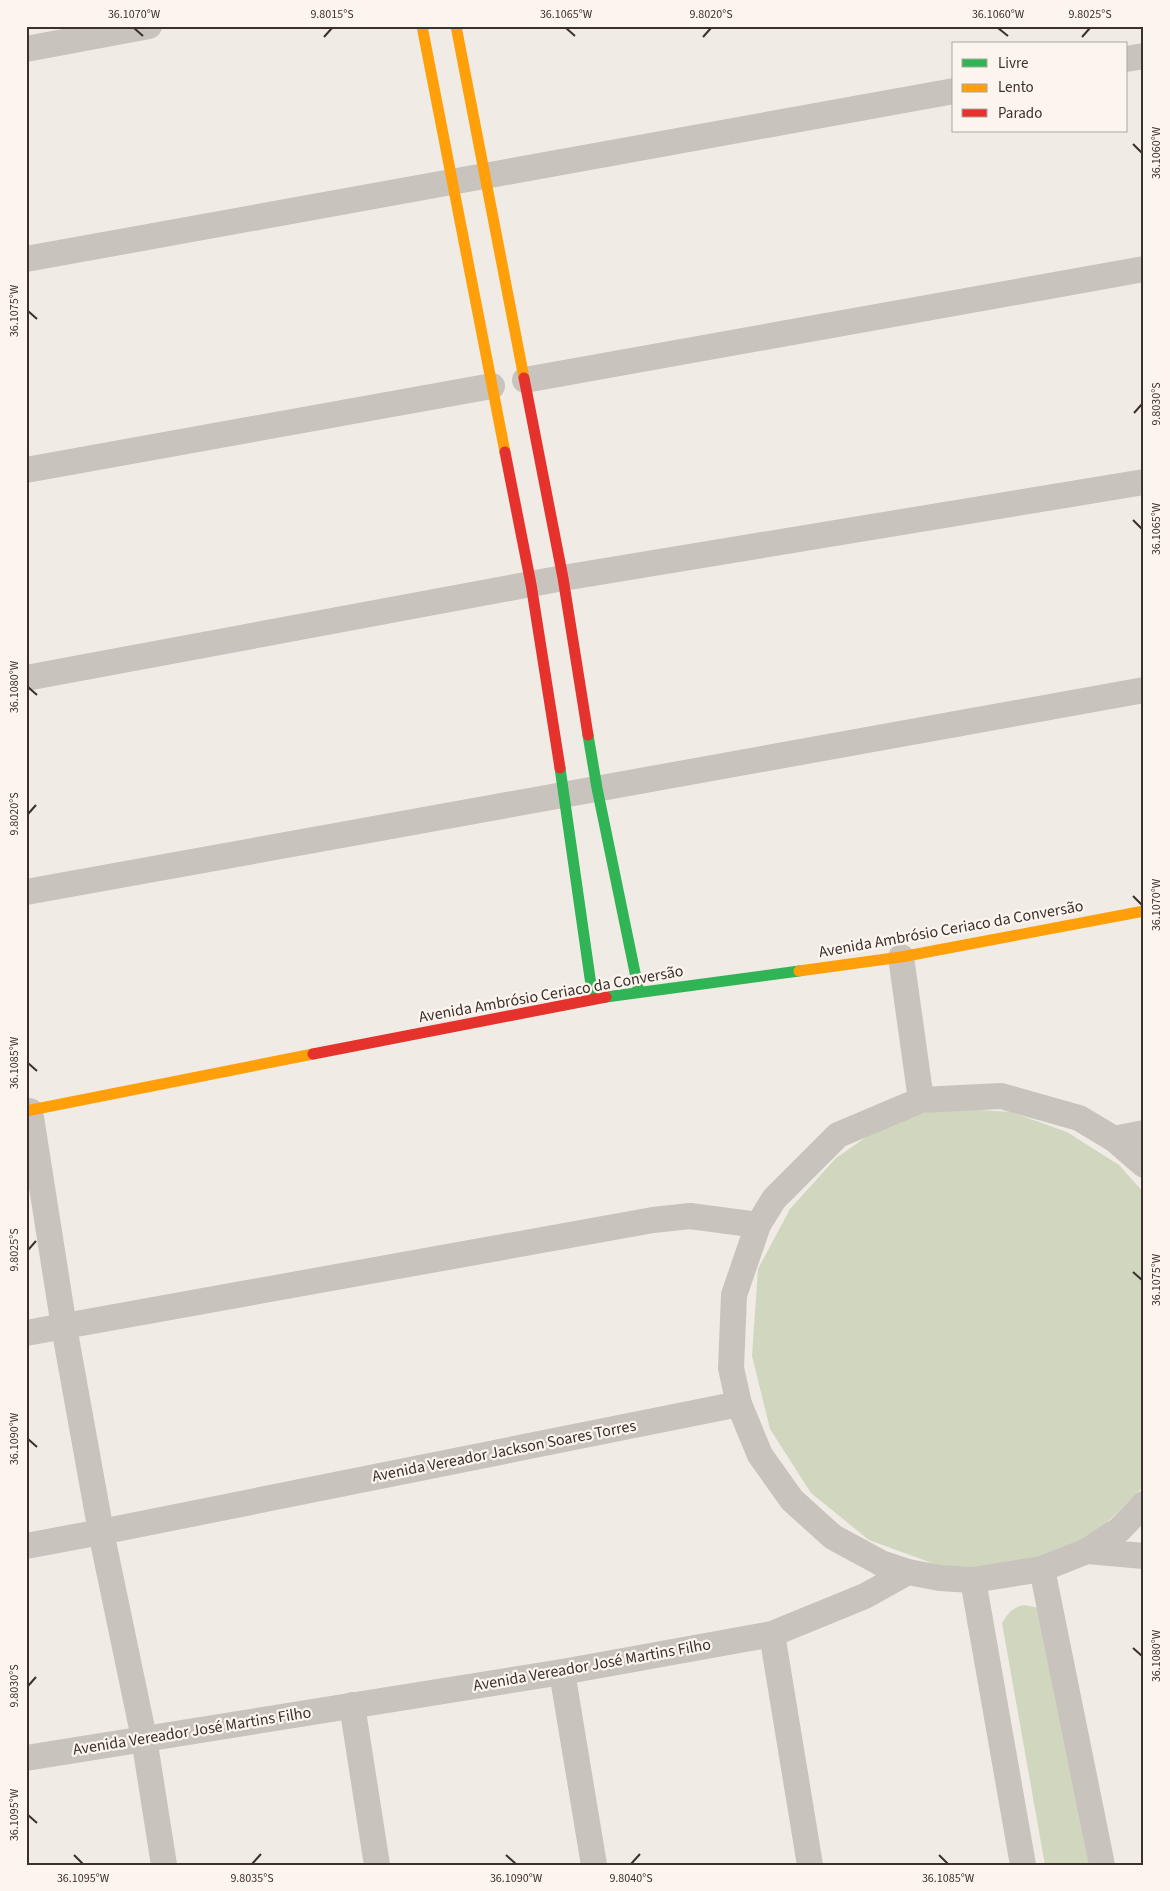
<svg xmlns="http://www.w3.org/2000/svg" width="1170" height="1891" font-family="'Source Sans 3',sans-serif">
<style>
.green{fill:#d1d6bf}
.lines{fill:none;stroke-linecap:round;stroke-linejoin:round}
.street{stroke:#c9c3be;stroke-width:26}
.fast{stroke:#30b455;stroke-width:11}
.slow{stroke:#ff9f0a;stroke-width:11}
.jam{stroke:#e5322d;stroke-width:11}
.ticks{fill:none;stroke:#3b302b;stroke-width:2}
.labels{text-anchor:middle;dominant-baseline:central;stroke-width:4.5;stroke-linejoin:round;paint-order:stroke}
.street-label{font-size:16px;fill:#3b302b;stroke:#fbf5ee}
.neatline{fill:none;stroke:#3b302b;stroke-width:2}
.ticks-label{font-size:12px;text-anchor:middle;fill:#3b302b}
</style>
<rect width="100%" height="100%" fill="#f0ebe5"/>
<g class="green">
<polygon points="951,1108 1011,1112 1067,1132 1119,1165 1144,1193 1144,1486 1086,1543 1014,1568 940,1566 869,1540 811,1493 770,1429 752,1356 758,1269 790,1209 836,1158 892,1119"/>
<path d="M1024 1605 1039 1608 1089 1865H1045L1002 1623C1008 1613 1013 1607 1024 1605Z"/>
</g>
<g class="lines">
<g class="street">
<polyline points="26,49 149,26"/>
<polyline points="1126,59 1144,56"/>
<polyline points="26,259 954,91"/>
<polyline points="525,380 1144,269"/>
<polyline points="26,470 492,386"/>
<polyline points="26,678 563,578 1144,482"/>
<polyline points="26,892 1144,690"/>
<polyline points="901,957 921,1100"/>
<polyline points="30,1111 64,1327 101,1532 144,1738 164,1865"/>
<polyline points="1114,1139 1144,1133"/>
<polyline points="1144,1165 1114,1139 1079,1118 1001,1096 921,1100 838,1135 774,1199 758,1225 734,1295 731,1368 739,1404 760,1455 792,1500 833,1537 881,1563 908,1572 940,1578 973,1580 1042,1569 1087,1551 1144,1556"/>
<polyline points="26,1333 653,1220 690,1216 758,1225"/>
<polyline points="26,1546 101,1532 739,1404"/>
<polyline points="1087,1551 1119,1530 1144,1504"/>
<polyline points="1042,1569 1102,1865"/>
<polyline points="973,1580 1023,1865"/>
<polyline points="772,1634 810,1865"/>
<polyline points="562,1672 594,1865"/>
<polyline points="352,1705 377,1865"/>
<polyline points="26,1758 562,1672 772,1634 865,1596 908,1572"/>
</g>
<g class="fast">
<polyline points="588,735 597,788 639,992"/>
<polyline points="560,768 593,999"/>
<polyline points="606,997 799,971"/>
</g>
<g class="slow">
<polyline points="422,26 505,452"/>
<polyline points="456,26 524,378"/>
<polyline points="799,971 901,957 1144,911"/>
<polyline points="26,1111 313,1054"/>
</g>
<g class="jam">
<polyline points="524,378 563,578 588,735"/>
<polyline points="505,452 531,584 560,768"/>
<polyline points="313,1054 606,997"/>
</g>
</g>
<path class="ticks" d="M134 28 143 36M566 28 575 36M998 28 1008 36M324 37 332 28M703 37 711 28M1082 37 1090 28M1133 144 1142 153M28 311 37 319M1134 413 1142 404M1133 520 1142 529M28 687 37 695M28 814 36 805M1133 896 1142 905M28 1063 37 1071M28 1250 36 1241M1133 1272 1142 1280M28 1439 37 1447M1133 1648 1142 1656M28 1686 36 1677M28 1815 37 1823M74 1855 83 1864M506 1855 516 1864M939 1855 948 1864M252 1864 261 1854M631 1864 640 1854"/>
<g class="labels">
<g class="street-label">
<text transform="translate(951 929) rotate(-10)">Avenida Ambrósio Ceriaco da Conversão</text>
<text transform="translate(551 994) rotate(-10)">Avenida Ambrósio Ceriaco da Conversão</text>
<text transform="translate(504 1451) rotate(-11)">Avenida Vereador Jackson Soares Torres</text>
<text transform="translate(592 1665) rotate(-10)">Avenida Vereador José Martins Filho</text>
<text transform="translate(192 1731) rotate(-9)">Avenida Vereador José Martins Filho</text>
</g>
</g>
<rect width="1170" height="1891" fill="none" stroke="#fbf5ee" stroke-width="55"/>
<rect x="952" y="42" width="175" height="90" fill="#fbf5ee" stroke="#aea6a0"/>
<rect x="962" y="59" width="25" height="8" fill="#30b455" stroke="#aea6a0"/>
<text x="998" y="68" font-size="15" fill="#3b302b">Livre</text>
<rect x="962" y="84" width="25" height="8" fill="#ff9f0a" stroke="#aea6a0"/>
<text x="998" y="92" font-size="15" fill="#3b302b">Lento</text>
<rect x="962" y="109" width="25" height="8" fill="#e5322d" stroke="#aea6a0"/>
<text x="998" y="118" font-size="15" fill="#3b302b">Parado</text>
<rect x="28" y="28" width="1114" height="1836" class="neatline"/>
<g class="ticks-label">
<text x="134" y="18">36.1070°W</text>
<text x="332" y="18">9.8015°S</text>
<text x="566" y="18">36.1065°W</text>
<text x="711" y="18">9.8020°S</text>
<text x="998" y="18">36.1060°W</text>
<text x="1090" y="18">9.8025°S</text>
<text transform="translate(1156 153) rotate(-90)" y="4">36.1060°W</text>
<text transform="translate(14 311) rotate(-90)" y="4">36.1075°W</text>
<text transform="translate(1156 404) rotate(-90)" y="4">9.8030°S</text>
<text transform="translate(1156 529) rotate(-90)" y="4">36.1065°W</text>
<text transform="translate(14 687) rotate(-90)" y="4">36.1080°W</text>
<text transform="translate(14 814) rotate(-90)" y="4">9.8020°S</text>
<text transform="translate(1156 905) rotate(-90)" y="4">36.1070°W</text>
<text transform="translate(14 1063) rotate(-90)" y="4">36.1085°W</text>
<text transform="translate(14 1250) rotate(-90)" y="4">9.8025°S</text>
<text transform="translate(1156 1280) rotate(-90)" y="4">36.1075°W</text>
<text transform="translate(14 1439) rotate(-90)" y="4">36.1090°W</text>
<text transform="translate(1156 1656) rotate(-90)" y="4">36.1080°W</text>
<text transform="translate(14 1686) rotate(-90)" y="4">9.8030°S</text>
<text transform="translate(14 1815) rotate(-90)" y="4">36.1095°W</text>
<text x="83" y="1882">36.1095°W</text>
<text x="252" y="1882">9.8035°S</text>
<text x="516" y="1882">36.1090°W</text>
<text x="631" y="1882">9.8040°S</text>
<text x="948" y="1882">36.1085°W</text>
</g>
</svg>
